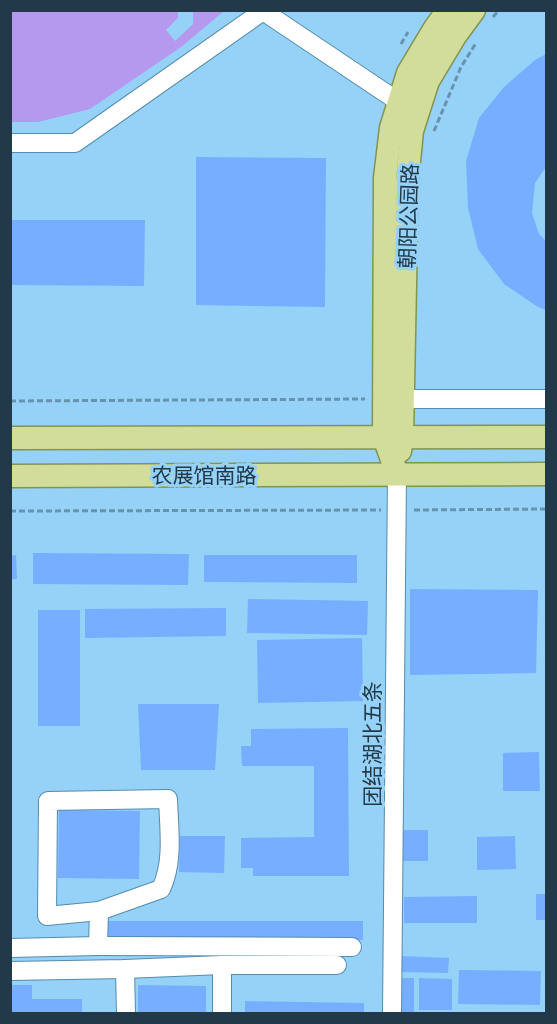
<svg xmlns="http://www.w3.org/2000/svg" width="557" height="1024" font-family="'PT Serif','Noto Sans SC',serif">
<style>
.green{fill:#b499ef}
.building{fill:#77aeff}
.lines{fill:none;stroke-linecap:round;stroke-linejoin:round}
.minor-casing{stroke:#538cb0;stroke-width:20}
.major-casing{stroke:#819551;stroke-width:25}
.path{stroke:#6693b0;stroke-width:3;stroke-dasharray:6 3;stroke-linecap:butt}
.minor{stroke:#fff;stroke-width:18}
.major{stroke:#d2dd9a;stroke-width:22}
.labels{text-anchor:middle;dominant-baseline:central;stroke-width:6;stroke-linejoin:round;paint-order:stroke}
.street-label{font-size:21px;fill:#213948;stroke:#96d1f7}
</style>
<rect width="100%" height="100%" fill="#96d1f7"/>
<polygon class="green" points="11,10 178,11 178,18 166,30 175,41 193,24 193,11 224,11 181,47 90,109 38,122 11,122"/>
<g class="building">
<polygon points="546,54 546,167 535,183 532,213 539,234 546,241 546,310 538,307 504,284 478,249 468,208 466,161 479,118 504,87 535,60"/>
<polygon points="196,157 326,158 325,307 196,305"/>
<polygon points="10,220 145,220 144,286 10,285"/>
<polygon points="33,553 189,554 188,585 33,584"/>
<polygon points="16,555 17,579 10,579 10,556"/>
<polygon points="204,555 357,555 357,583 204,582"/>
<polygon points="410,589 538,590 536,673 410,675"/>
<polygon points="248,599 368,601 367,635 247,633"/>
<polygon points="226,608 226,636 85,638 85,609"/>
<rect x="38" y="610" width="42" height="116"/>
<polygon points="362,638 363,701 258,703 257,640"/>
<polygon points="138,704 219,704 215,770 141,770"/>
<polygon points="348,728 349,876 253,876 253,868 241,868 241,838 314,837 314,766 242,766 241,746 251,746 251,729"/>
<polygon points="539,752 540,791 503,791 503,753"/>
<polygon points="59,810 140,811 139,879 58,878"/>
<rect x="402" y="830" width="26" height="31"/>
<polygon points="180,836 225,836 224,873 179,872"/>
<polygon points="515,836 516,869 477,870 477,837"/>
<rect x="536" y="894" width="10" height="26"/>
<polygon points="477,896 477,923 404,923 404,897"/>
<rect x="108" y="921" width="255" height="19"/>
<polygon points="399,956 449,958 448,973 398,972"/>
<polygon points="459,970 541,971 540,1005 458,1004"/>
<rect x="398" y="978" width="16" height="36"/>
<polygon points="419,978 452,979 452,1010 419,1010"/>
<polygon points="10,985 32,985 32,999 82,999 82,1014 10,1014"/>
<polygon points="138,985 206,986 206,1012 138,1012"/>
<polygon points="245,1001 364,1003 364,1014 245,1014"/>
</g>
<g class="lines">
<g class="minor-casing">
<g id="minor">
<polyline points="10,143 75,143 263,11 399,102"/>
<polyline points="403,399 546,399"/>
<path d="M168 799C169 829 174 862 161 889L99 911 47 916 48 801Z"/>
<polyline points="98,946 352,947"/>
<polyline points="10,948 98,946 99,911"/>
<polyline points="125,969 126,1014"/>
<polyline points="10,971 125,969 222,965 337,965"/>
<polyline points="222,1014 222,965"/>
<polyline points="392,1014 397,474"/>
</g>
</g>
<g class="major-casing">
<g id="major">
<polyline points="10,438 546,437"/>
<polyline points="400,451 402,437 407,181 412,131 428,81 455,36 474,10"/>
<polyline points="397,474 384,437 385,178 391,128 408,73 435,28 448,10"/>
<polyline points="10,476 546,474"/>
</g>
</g>
<g class="path">
<polyline points="493,17 499,10"/>
<polyline points="401,44 408,32"/>
<polyline points="434,131 461,67 476,43"/>
<polyline points="10,401 365,399"/>
<polyline points="414,510 546,509"/>
<polyline points="10,511 381,510"/>
</g>
<use href="#minor" class="minor"/>
<use href="#major" class="major"/>
</g>
<g class="labels">
<g class="street-label">
<text transform="translate(408 216) rotate(-88)">朝阳公园路</text>
<text x="204" y="475">农展馆南路</text>
<text transform="translate(372 744) rotate(-90)">团结湖北五条</text>
</g>
</g>
<rect width="557" height="1024" fill="none" stroke="#213948" stroke-width="24"/>
</svg>
